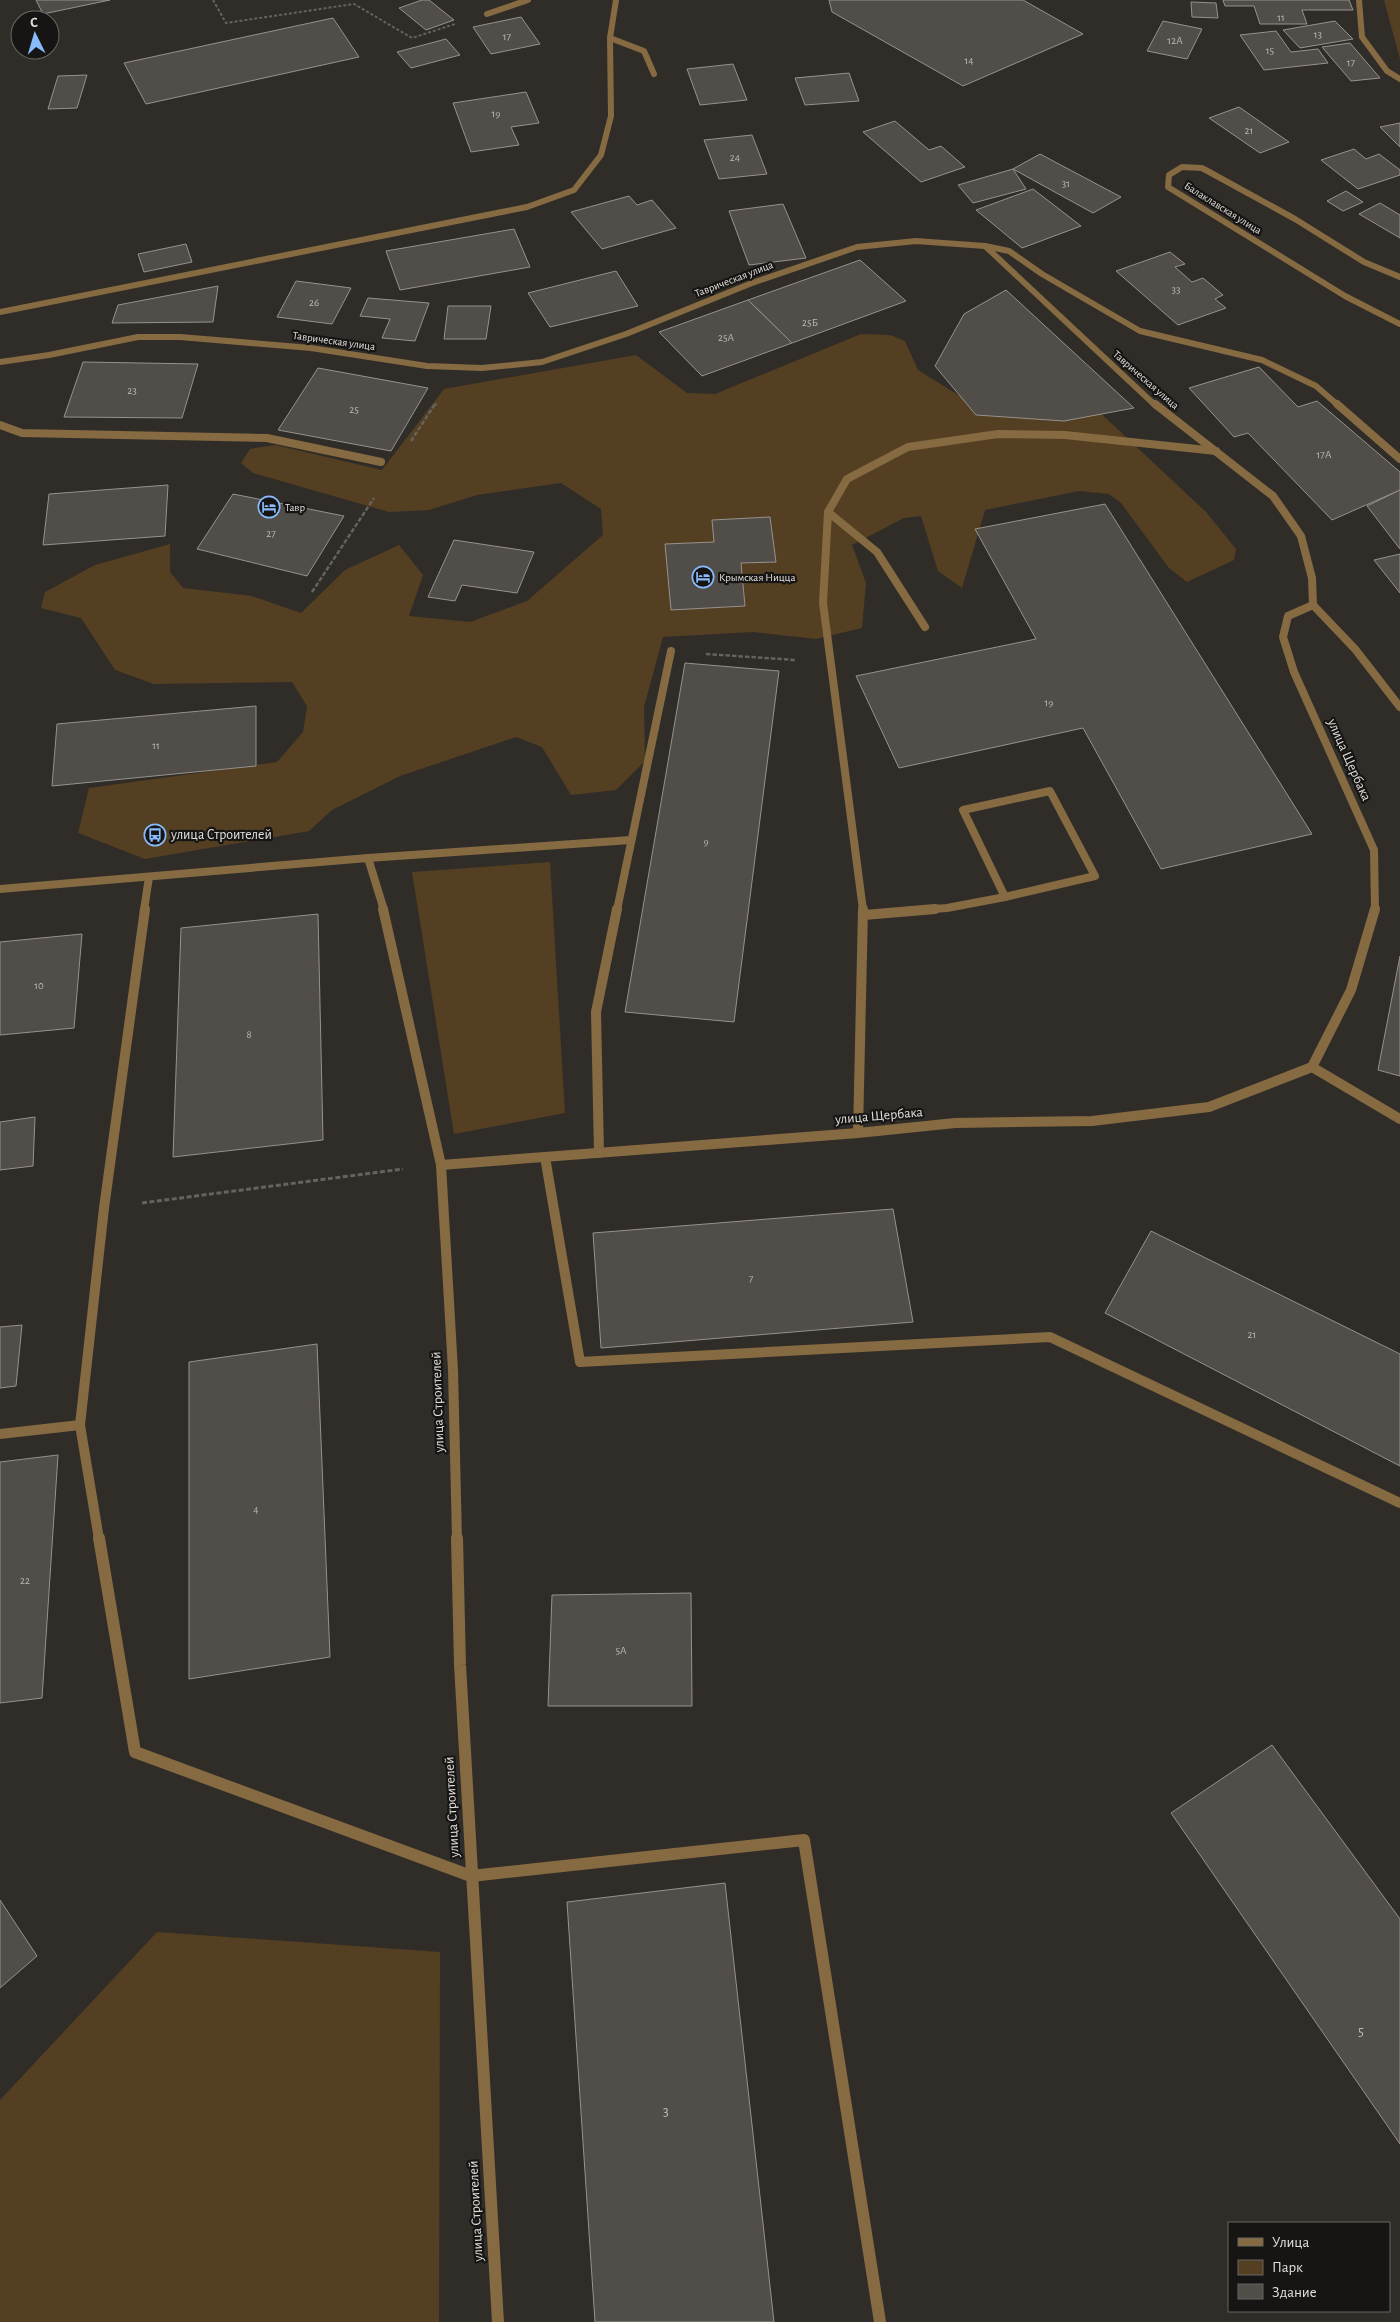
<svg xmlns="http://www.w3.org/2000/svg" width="1400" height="2322" font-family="'Alegreya Sans',sans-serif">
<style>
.green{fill:#543f22}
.building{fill:#514d48;stroke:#96928d}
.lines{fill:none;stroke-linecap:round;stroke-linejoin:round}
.path-far2{stroke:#66635f;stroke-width:2;stroke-dasharray:3 2;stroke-linecap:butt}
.path-far1{stroke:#66635f;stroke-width:2.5;stroke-dasharray:4.5 2;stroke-linecap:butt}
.path{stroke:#66635f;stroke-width:3;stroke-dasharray:5 2.5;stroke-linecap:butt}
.service-far3{stroke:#856a42;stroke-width:6}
.service-far2{stroke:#856a42;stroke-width:8}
.service-far1{stroke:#856a42;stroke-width:10}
.service{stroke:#856a42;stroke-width:12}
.minor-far3{stroke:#856a42;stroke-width:6}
.minor-far2{stroke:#856a42;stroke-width:8}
.minor-far1{stroke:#856a42;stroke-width:10}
.minor{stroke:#856a42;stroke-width:12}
.labels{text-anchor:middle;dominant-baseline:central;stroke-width:4.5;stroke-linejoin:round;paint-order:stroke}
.number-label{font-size:11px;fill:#bdbab7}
.far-street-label{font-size:11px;fill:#e1dfdc;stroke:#171513}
.far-poi-label{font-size:11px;fill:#e1dfdc;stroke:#171513;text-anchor:start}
.street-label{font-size:14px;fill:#e1dfdc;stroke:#171513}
.poi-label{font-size:14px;fill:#e1dfdc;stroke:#171513;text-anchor:start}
.near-number-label{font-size:14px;fill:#bdbab7}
</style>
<rect width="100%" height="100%" fill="#302d28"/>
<g class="green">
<polygon points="1384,0 1400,0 1400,59"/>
<polygon points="861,334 890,335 905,341 918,370 966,400 1095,408 1206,512 1236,549 1234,560 1187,582 1169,568 1121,503 1109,494 1079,491 985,510 962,588 938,571 921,516 904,518 852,545 866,583 862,628 816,639 752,632 663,637 644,707 645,761 616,790 571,795 542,747 516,737 400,776 332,810 309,831 145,859 78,833 89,788 277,762 303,732 307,706 292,682 154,684 115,670 81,618 41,608 45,592 95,565 170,544 170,572 183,588 252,596 301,613 345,570 399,545 423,575 409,616 470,622 527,601 603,535 601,509 561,483 477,495 429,510 389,512 253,473 241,463 250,449 275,445 382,470 444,389 636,355 687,393 715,394"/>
<polygon points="550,862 565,1113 454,1134 412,872"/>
<polygon points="157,1932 440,1952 439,2322 0,2322 0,2100"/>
</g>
<g class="building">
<polygon points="36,0 110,0 43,14"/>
<polygon points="422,0 429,0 454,20 426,30 399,8"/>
<polygon points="829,0 1023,0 1083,34 963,86 832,12"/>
<polygon points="1223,0 1349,0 1353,10 1302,10 1307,24 1260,24 1254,6 1225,6"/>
<polygon points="1191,2 1216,3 1218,18 1192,17"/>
<polygon points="521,17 540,44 491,54 473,27"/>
<polygon points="333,18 359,57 146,104 124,63"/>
<polygon points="1163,21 1202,29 1187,59 1147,51"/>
<polygon points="1335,21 1353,39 1300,48 1283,30"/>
<polygon points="1276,31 1291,52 1318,49 1328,63 1264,70 1240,35"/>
<polygon points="446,39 460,55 411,68 397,52"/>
<polygon points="1350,43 1380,78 1351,81 1322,47"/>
<polygon points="733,64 747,100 700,105 687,69"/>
<polygon points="849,73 859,101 805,105 795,78"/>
<polygon points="87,75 77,108 48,109 58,76"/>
<polygon points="526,92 539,123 511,127 519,145 471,152 453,103"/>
<polygon points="1239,107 1289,142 1260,153 1209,118"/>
<polygon points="895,121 929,150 941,146 965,167 921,182 863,132"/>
<polygon points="1400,123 1400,147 1380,127"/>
<polygon points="752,135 767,174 719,179 704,140"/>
<polygon points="1354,149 1366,159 1379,154 1400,170 1400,175 1358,189 1321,160"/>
<polygon points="1040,154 1121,197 1093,213 1013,169"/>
<polygon points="1013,169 1026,189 973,203 958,185"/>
<polygon points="1033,189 1081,226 1022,248 976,210"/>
<polygon points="1346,191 1363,202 1343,211 1327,201"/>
<polygon points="629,196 637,205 652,200 676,228 602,249 571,212"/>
<polygon points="1380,203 1400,215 1400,238 1359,214"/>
<polygon points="783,204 806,258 749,265 729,211"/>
<polygon points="514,229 530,267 400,290 386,251"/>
<polygon points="186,244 192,262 144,272 138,254"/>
<polygon points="1170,252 1185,264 1175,267 1192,282 1203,278 1223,295 1215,299 1226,308 1178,325 1116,271"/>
<polygon points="860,260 906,301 792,343 748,300"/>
<polygon points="616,271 638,306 550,327 528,293"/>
<polygon points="296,281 351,288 332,324 277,317"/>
<polygon points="218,286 213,322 112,323 118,305"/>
<polygon points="1006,290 1134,408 1064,421 976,415 935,366 964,314"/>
<polygon points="368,298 429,303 415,341 382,338 390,319 360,316"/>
<polygon points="748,300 792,343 702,376 659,332"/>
<polygon points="448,306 491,306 486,339 444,339"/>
<polygon points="83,362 198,364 182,418 64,417"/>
<polygon points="1259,367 1298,407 1317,401 1400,472 1400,490 1332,520 1248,433 1234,437 1189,388"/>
<polygon points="318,368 428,388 391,451 278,430"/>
<polygon points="168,485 165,536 43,545 49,494"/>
<polygon points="1400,490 1400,549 1367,506"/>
<polygon points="233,494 344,516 307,576 197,549"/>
<polygon points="1105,504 1312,834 1161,869 1083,728 899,768 856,676 1036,639 975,529"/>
<polygon points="770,517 776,562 741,563 745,606 671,610 665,544 714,542 712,520"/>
<polygon points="454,540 534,552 517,593 462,585 455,601 428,597"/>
<polygon points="1400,554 1400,593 1374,560"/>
<polygon points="685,663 779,671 734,1022 625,1012"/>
<polygon points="256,706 256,766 52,786 57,724"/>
<polygon points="318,914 323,1140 173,1157 181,928"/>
<polygon points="82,934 74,1028 0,1035 0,942"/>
<polygon points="1400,956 1400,1076 1378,1070"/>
<polygon points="35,1117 33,1166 0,1170 0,1122"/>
<polygon points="893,1209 913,1322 601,1348 593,1233"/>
<polygon points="1151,1231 1400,1354 1400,1466 1105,1313"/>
<polygon points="22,1325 16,1386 0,1388 0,1327"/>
<polygon points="317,1344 330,1657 189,1679 189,1362"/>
<polygon points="58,1455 42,1698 0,1703 0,1462"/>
<polygon points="691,1593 692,1706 548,1706 552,1595"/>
<polygon points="1272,1745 1400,1919 1400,2144 1171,1813"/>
<polygon points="725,1883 774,2322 595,2322 567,1902"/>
<polygon points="0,1900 37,1956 0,1988"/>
</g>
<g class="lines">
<g class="path-far2">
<polyline points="213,0 226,23 354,4 412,38 455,24"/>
<polyline points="435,406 437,402"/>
</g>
<g class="path-far1">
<polyline points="411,441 435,404"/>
<polyline points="312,592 374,498"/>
<polyline points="706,654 795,660"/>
</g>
<polyline class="path" points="142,1203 403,1169"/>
<g class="service-far3">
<polyline points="487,14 528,0"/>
<polyline points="610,38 644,51 654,74"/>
<polyline points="985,246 1009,251 1042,274 1140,331 1262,360 1316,386 1339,406"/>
</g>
<g class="service-far2">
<polyline points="1337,404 1400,459"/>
<polyline points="0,425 22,433 267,438 381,462"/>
<polyline points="828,512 823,603 863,910"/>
<polyline points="925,627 877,552 828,512 847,479 908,447 998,434 1065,435 1216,451"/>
<polygon points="1050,791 1095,876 1005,897 963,810"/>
<polyline points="368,858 631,840"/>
<polyline points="144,910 149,877"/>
<polyline points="617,910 671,651"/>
<polyline points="920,910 947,908 1005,897"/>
</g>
<g class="service-far1">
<polyline points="864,915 935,909"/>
<polyline points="858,1133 863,909"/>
<polyline points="599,1153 596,1012 617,909"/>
<polyline points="545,1157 580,1362 1050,1337 1400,1503"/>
<polyline points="104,1208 145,909"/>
<polyline points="80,1425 99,1539"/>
</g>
<polyline class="service" points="99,1538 135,1752 471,1876 804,1840 880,2322"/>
<g class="minor-far3">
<polyline points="1359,0 1362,37 1387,71 1400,79"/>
<polyline points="1400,277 1364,262 1295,219 1202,168 1182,167 1169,175 1168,187 1345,296 1400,324"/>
<polyline points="0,312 527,207 574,190 601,155 611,116 610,38 616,0"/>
<polyline points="0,362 49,355 138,337 180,337 311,348 427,366 482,368 542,362 626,334 752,283 857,247 916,241 985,246 1156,406"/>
</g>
<g class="minor-far2">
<polyline points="1155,404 1273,496 1301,536 1312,578 1313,605"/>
<polyline points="0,889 368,858 384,910"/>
<polyline points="1375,910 1374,850 1294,672 1283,637 1288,616 1313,605 1355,649 1400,707"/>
</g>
<g class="minor-far1">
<polyline points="383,909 441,1165 453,1370 457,1539"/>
<polyline points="1312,1067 1400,1119"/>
<polyline points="441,1165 858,1133 955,1123 1092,1121 1209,1107 1312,1067 1351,990 1375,909"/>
<polyline points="0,1434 80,1425 104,1208"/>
</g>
<polyline class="minor" points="457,1538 460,1665 498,2322"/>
</g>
<defs>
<g id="hotel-ring" transform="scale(1.125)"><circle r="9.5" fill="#171513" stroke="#88bafc" stroke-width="1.5"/><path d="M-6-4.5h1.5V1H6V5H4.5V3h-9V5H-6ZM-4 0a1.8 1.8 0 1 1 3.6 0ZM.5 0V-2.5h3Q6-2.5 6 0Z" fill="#88bafc"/></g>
<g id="bus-ring" transform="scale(1.125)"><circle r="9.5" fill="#171513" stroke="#88bafc" stroke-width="1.5"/><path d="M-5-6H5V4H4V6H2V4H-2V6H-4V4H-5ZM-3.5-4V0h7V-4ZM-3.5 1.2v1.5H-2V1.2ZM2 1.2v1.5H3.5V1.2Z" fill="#88bafc"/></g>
</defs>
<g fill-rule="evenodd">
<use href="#hotel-ring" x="269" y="507"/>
<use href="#hotel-ring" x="703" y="577"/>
<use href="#bus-ring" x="155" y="835"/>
</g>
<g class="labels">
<g class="number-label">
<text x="1281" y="17">11</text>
<text x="1318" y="34">13</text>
<text x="507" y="36">17</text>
<text x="1175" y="40">12А</text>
<text x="1270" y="50">15</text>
<text x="969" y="60">14</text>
<text x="1351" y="62">17</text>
<text x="496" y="113">19</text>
<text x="1249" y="130">21</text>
<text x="735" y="157">24</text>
<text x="1066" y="183">31</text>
<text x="1176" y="289">33</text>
<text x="314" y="302">26</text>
<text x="810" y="322">25Б</text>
<text x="726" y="337">25А</text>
<text x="132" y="390">23</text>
<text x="354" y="409">25</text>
<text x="1324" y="454">17А</text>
<text x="271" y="533">27</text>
<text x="1049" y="702">19</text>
<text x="156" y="745">11</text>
<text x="706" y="841">9</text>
<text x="39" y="985">10</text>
<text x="249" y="1034">8</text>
<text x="751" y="1278">7</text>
<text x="1252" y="1334">21</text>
<text x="256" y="1509">4</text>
<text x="25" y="1580">22</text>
<text x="621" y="1650">5А</text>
</g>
<g class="far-street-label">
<text transform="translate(1223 208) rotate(32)">Балаклавская улица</text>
<text transform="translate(734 279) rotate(-21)">Таврическая улица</text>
<text transform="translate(334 341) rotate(8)">Таврическая улица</text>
<text transform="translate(1146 380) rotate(41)">Таврическая улица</text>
</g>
<g class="far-poi-label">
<text x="285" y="507">Тавр</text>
<text x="719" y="577">Крымская Ницца</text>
</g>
<g class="street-label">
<text transform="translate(1349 760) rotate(66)">улица Щербака</text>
<text transform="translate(879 1116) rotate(-5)">улица Щербака</text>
<text transform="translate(438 1402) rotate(-92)">улица Строителей</text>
<text transform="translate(452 1807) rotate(-93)">улица Строителей</text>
<text transform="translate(476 2211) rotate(-93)">улица Строителей</text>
</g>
<g class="poi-label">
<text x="171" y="835">улица Строителей</text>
</g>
<g class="near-number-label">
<text x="1361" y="2032">5</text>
<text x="666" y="2112">3</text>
</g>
</g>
<rect x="1228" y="2222" width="162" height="90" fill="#171513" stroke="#686663"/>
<rect x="1238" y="2238" width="25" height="8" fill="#856a42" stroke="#686663"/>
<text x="1272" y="2247" font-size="15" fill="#e1dfdc">Улица</text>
<rect x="1238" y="2260" width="25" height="15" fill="#543f22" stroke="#686663"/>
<text x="1272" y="2272" font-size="15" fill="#e1dfdc">Парк</text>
<rect x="1238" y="2284" width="25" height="15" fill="#514d48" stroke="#686663"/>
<text x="1272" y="2297" font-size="15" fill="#e1dfdc">Здание</text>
<g transform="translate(35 35) rotate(355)"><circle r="24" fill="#171513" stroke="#686663"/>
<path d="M0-4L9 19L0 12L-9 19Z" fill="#88bafc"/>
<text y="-8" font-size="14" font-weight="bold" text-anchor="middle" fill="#e1dfdc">С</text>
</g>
</svg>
